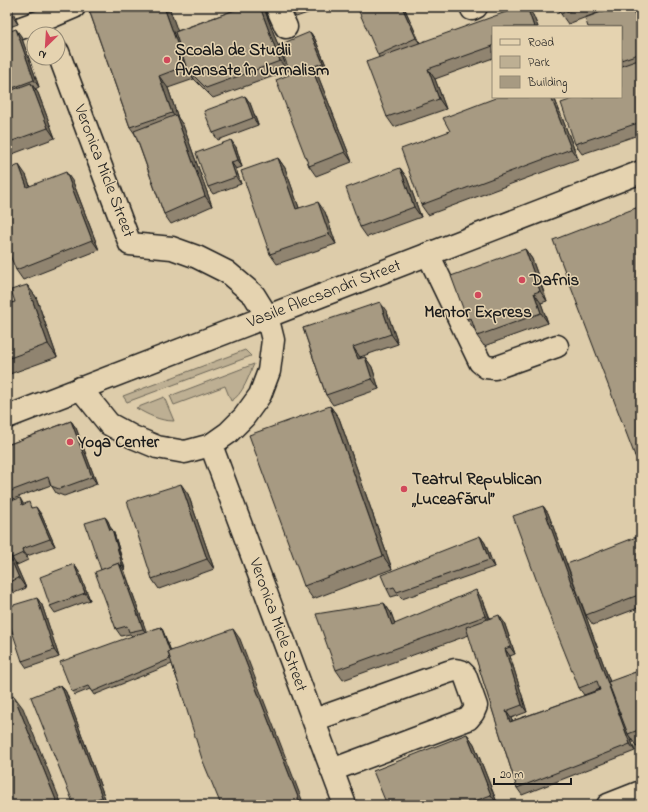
<svg xmlns="http://www.w3.org/2000/svg" width="648" height="812" font-family="'Indie Flower',sans-serif">
<style>
.green{fill:#bdaf93;stroke:#6c6658}
.lines{fill:none;stroke-linecap:round;stroke-linejoin:round}
.minor-casing{stroke:#1c1c1c;stroke-width:25}
.major-casing{stroke:#1c1c1c;stroke-width:25}
.minor{stroke:#e5d3b0;stroke-width:22}
.major{stroke:#e5d3b0;stroke-width:22}
.wall{fill:#908470;stroke:#1c1c1c}
.shaded-wall{fill:#756c5b;stroke:#1c1c1c}
.building{fill:#a79a82;stroke:#1c1c1c}
.poi-dot{fill:#d1495b;stroke:#e5d3b0;stroke-width:1.5}
.labels{text-anchor:middle;dominant-baseline:central;stroke-width:3;stroke-linejoin:round;paint-order:stroke}
.poi-label{font-size:17px;font-weight:bold;fill:#1c1c1c;stroke:#e5d3b0;text-anchor:start}
.street-label{font-size:17px;fill:#1c1c1c;stroke:#e5d3b0}
</style>
<rect width="100%" height="100%" fill="#dca"/>
<filter id="ink" filterUnits="userSpaceOnUse"><feTurbulence type="fractalNoise" baseFrequency=".025" numOctaves="2"/><feDisplacementMap in="SourceGraphic" scale="8" xChannelSelector="R" yChannelSelector="G"/><feConvolveMatrix kernelMatrix="1 2 1 2 8 2 1 2 1" color-interpolation-filters="sRGB"/></filter>
<g filter="url(#ink)">
<g class="green">
<polygon points="245,350 251,356 127,402 123,396"/>
<path d="M254 364C249 375 243 395 231 401L225 386 174 405 170 396Z"/>
<path d="M164 397 174 421C160 421 148 415 136 408Z"/>
</g>
<g class="lines">
<g class="minor-casing">
<g id="minor">
<polyline points="277,7 286,27"/>
<polyline points="472,9 476,7"/>
<polyline points="7,33 46,19 74,7"/>
<polyline points="58,52 130,244 172,248 197,257 227,272 254,295 267,316 273,340 269,371 260,395 244,417 228,433 211,445 185,452 157,447 133,437 109,424 80,388"/>
<polyline points="428,254 480,362 486,367 495,368 557,346"/>
<polyline points="211,445 345,805"/>
<polyline points="314,720 448,672 455,670 461,671 465,675 476,706 473,713 468,719 332,770"/>
<polyline points="608,805 641,792"/>
</g>
</g>
<g class="major-casing">
<polyline id="major" points="7,417 641,172"/>
</g>
<use href="#minor" class="minor"/>
<use href="#major" class="major"/>
</g>
<g class="wall">
<polygon points="7,7 18,24 7,28"/>
<polygon points="88,7 169,7 177,31 243,7 262,7 265,11 288,71 213,98 194,79 168,88 178,118 183,125 212,206 171,224 164,214 135,134 130,127"/>
<polygon points="289,7 325,7 296,17"/>
<polygon points="404,7 420,43 533,15 538,27 493,27 493,58 435,79 446,109 394,127 387,117 379,57 378,55"/>
<polygon points="558,7 613,7 568,24 561,14"/>
<polygon points="615,7 634,7 641,25 641,134 582,154 575,144 621,97 621,27"/>
<polygon points="7,32 21,36 39,87 35,89 38,93 55,138 7,156"/>
<polygon points="310,32 315,39 328,70 317,74 318,76 352,162 316,176 309,166 291,74"/>
<polygon points="245,96 250,103 258,125 218,140 213,133"/>
<polygon points="554,97 578,159 428,215 421,205 450,131"/>
<polygon points="236,147 242,167 236,169 241,184 213,194 208,187"/>
<polygon points="278,158 285,168 299,208 325,212 336,244 277,264 270,254"/>
<polygon points="400,168 407,178 421,217 367,237 360,227"/>
<polygon points="26,175 30,186 73,182 99,250 23,280 16,270 9,210"/>
<polygon points="641,206 641,465 635,456"/>
<polygon points="525,249 532,259 547,301 541,303 548,323 484,346 477,336 475,329 474,329 467,319"/>
<polygon points="27,285 36,297 57,357 7,375 7,304 15,302"/>
<polygon points="387,312 398,344 360,357 361,358 365,357 372,367 379,389 333,405 326,395 303,328"/>
<polygon points="330,406 339,418 392,569 313,599 304,586"/>
<polygon points="71,421 76,428 97,484 64,496 56,493 51,485 13,499 13,500 32,508 41,514 55,546 27,556 28,560 17,565 15,563 26,588 14,593 10,587 7,588 7,445"/>
<polygon points="188,494 214,569 159,589 152,579"/>
<polygon points="543,506 548,513 610,682 641,670 641,749 639,750 630,737 635,751 522,795 517,788 469,635 343,680 336,670 384,603 391,613 395,624 483,600 490,618 504,622 515,654 510,656 527,712 511,718 512,721 600,690 600,689 584,695 579,688"/>
<polygon points="105,517 108,521 111,529 114,533 125,569 124,569 146,632 161,627 163,631 171,651 240,639 181,691 172,664 94,695 90,689 75,695 72,692 132,636 130,634 121,636 116,629 101,570"/>
<polygon points="480,536 485,543 494,567 402,599 398,595 391,597 387,589"/>
<polygon points="639,536 641,539 641,607 593,625 586,615"/>
<polygon points="74,564 79,572 90,600 55,613 50,606"/>
<polygon points="37,598 42,605 59,657 27,668 22,661"/>
<polygon points="61,685 66,692 107,804 104,805 74,805"/>
<polygon points="467,734 474,744 498,805 387,805"/>
</g>
<g class="shaded-wall">
<polygon points="8,7 11,7 18,24 11,14"/>
<polygon points="164,7 169,7 193,74 187,69 194,79 185,66"/>
<polygon points="260,7 262,7 265,11 288,71 280,61"/>
<polygon points="402,7 404,7 421,45 416,38"/>
<polygon points="527,7 528,7 533,15 538,27 534,27"/>
<polygon points="632,7 634,7 635,8 641,25 641,30"/>
<polygon points="16,29 21,36 39,87 34,80"/>
<polygon points="310,32 315,39 328,70 323,63"/>
<polygon points="311,66 318,76 352,162 345,152"/>
<polygon points="428,69 435,79 446,109 439,99"/>
<polygon points="159,76 168,88 178,118 183,125 212,206 205,196 179,123 172,113"/>
<polygon points="31,83 38,93 55,138 48,128"/>
<polygon points="245,96 250,103 258,125 253,118"/>
<polygon points="551,97 554,97 578,159 571,149"/>
<polygon points="231,140 236,147 242,167 238,160"/>
<polygon points="278,158 285,168 303,219 296,209"/>
<polygon points="231,162 236,169 241,184 236,177"/>
<polygon points="19,165 26,175 34,197 27,187"/>
<polygon points="400,168 407,178 421,217 414,207"/>
<polygon points="66,172 73,182 99,250 92,240"/>
<polygon points="318,202 325,212 336,244 329,234"/>
<polygon points="525,249 532,259 547,301 540,291"/>
<polygon points="27,285 36,297 57,357 48,344"/>
<polygon points="534,293 541,303 548,323 541,313"/>
<polygon points="380,302 387,312 398,344 391,334"/>
<polygon points="353,347 360,357 365,369 358,359"/>
<polygon points="365,357 372,367 379,389 372,379"/>
<polygon points="330,406 339,418 392,569 383,556"/>
<polygon points="71,421 76,428 97,484 92,477"/>
<polygon points="181,484 188,494 214,569 207,559"/>
<polygon points="8,492 13,499 16,508 11,501"/>
<polygon points="20,498 24,505 22,505"/>
<polygon points="543,506 548,513 629,734 628,734 630,737 635,751 630,744"/>
<polygon points="36,507 41,514 55,546 50,539"/>
<polygon points="105,517 108,521 113,533 110,530"/>
<polygon points="112,529 114,533 125,569 122,565"/>
<polygon points="480,536 485,543 494,567 489,560"/>
<polygon points="7,542 12,558 15,563 26,588 19,578 7,550"/>
<polygon points="22,549 27,556 28,560 23,553"/>
<polygon points="119,563 124,570 148,636 143,629"/>
<polygon points="74,564 79,572 90,600 85,593"/>
<polygon points="476,590 483,600 492,626 485,616"/>
<polygon points="37,598 42,605 59,657 54,650"/>
<polygon points="384,603 391,613 399,635 392,625"/>
<polygon points="499,615 504,622 515,654 510,647"/>
<polygon points="161,627 163,631 175,662 172,659"/>
<polygon points="233,629 240,639 304,805 301,805"/>
<polygon points="505,649 510,656 527,712 522,705"/>
<polygon points="61,685 66,692 107,804 102,797"/>
<polygon points="14,696 23,708 62,805 58,805"/>
<polygon points="506,711 511,718 515,729 510,722"/>
<polygon points="467,734 474,744 498,805 491,795"/>
</g>
<g class="building">
<polygon points="7,7 8,7 11,14 7,15"/>
<polygon points="88,7 164,7 185,66 159,76 172,113 130,127"/>
<polygon points="243,7 260,7 280,61 206,88 187,69 175,32"/>
<polygon points="357,7 402,7 416,38 378,55"/>
<polygon points="520,7 527,7 534,27 493,27 493,46 428,69 439,99 387,117 366,62"/>
<polygon points="558,7 579,7 561,14"/>
<polygon points="615,7 632,7 641,30 641,53 621,60 621,27 588,27 585,18"/>
<polygon points="16,29 34,80 7,90 7,32"/>
<polygon points="310,32 323,63 291,74 279,45"/>
<polygon points="641,59 641,122 575,144 561,103 578,97 621,97 621,66"/>
<polygon points="311,66 345,152 309,166 276,80"/>
<polygon points="31,83 48,128 7,143 7,92"/>
<polygon points="245,96 253,118 213,133 204,111"/>
<polygon points="498,97 551,97 571,149 421,205 401,149 450,131 443,118"/>
<polygon points="176,115 205,196 164,214 134,131"/>
<polygon points="231,140 238,160 231,162 236,177 208,187 196,153"/>
<polygon points="278,158 296,209 318,202 329,234 270,254 241,171"/>
<polygon points="19,165 27,187 66,172 92,240 16,270 7,248 7,211 9,210 7,204 7,170"/>
<polygon points="400,168 414,207 360,227 346,188"/>
<polygon points="641,206 641,454 635,456 553,240"/>
<polygon points="525,249 540,291 534,293 541,313 477,336 471,318 467,319 451,276"/>
<polygon points="27,285 48,344 7,359 7,304 15,302 11,290"/>
<polygon points="380,302 391,334 353,347 358,359 365,357 372,379 326,395 303,328"/>
<polygon points="330,406 383,556 304,586 249,435"/>
<polygon points="71,421 92,477 59,489 51,486 48,477 8,492 11,501 20,498 22,505 29,502 31,508 36,507 50,539 22,549 23,553 12,558 7,546 7,445"/>
<polygon points="181,484 207,559 152,579 127,501"/>
<polygon points="543,506 630,744 517,788 466,627 499,615 510,647 505,649 522,705 506,711 510,722 600,690 597,681 579,688 543,598 513,516"/>
<polygon points="105,517 110,530 112,529 122,565 121,566 119,563 101,570 85,523"/>
<polygon points="480,536 489,560 397,592 394,587 387,589 381,575"/>
<polygon points="639,536 641,542 641,594 586,615 567,564"/>
<polygon points="7,550 19,578 7,583"/>
<polygon points="119,563 143,629 129,632 127,626 116,629 95,572"/>
<polygon points="74,564 85,593 50,606 40,577"/>
<polygon points="476,590 485,616 336,670 316,614 384,603 392,625"/>
<polygon points="37,598 54,650 22,661 7,616 7,607"/>
<polygon points="161,627 170,652 168,652 170,659 92,692 88,686 72,692 60,662 132,636"/>
<polygon points="233,629 301,805 221,805 202,759 181,691 168,652"/>
<polygon points="641,670 641,729 628,734 608,682"/>
<polygon points="61,685 102,797 80,805 74,805 31,697"/>
<polygon points="14,696 58,805 7,805 7,699"/>
<polygon points="467,734 491,795 464,805 387,805 373,771"/>
</g>
</g>
<g class="poi-dot">
<circle cx="167" cy="60" r="4"/>
<circle cx="522" cy="280" r="4"/>
<circle cx="478" cy="295" r="4"/>
<circle cx="70" cy="442" r="4"/>
<circle cx="404" cy="489" r="4"/>
</g>
<g class="labels">
<g class="poi-label">
<text x="175" y="50">Școala de Studii<tspan x="175" dy="20">Avansate în Jurnalism</tspan></text>
<text x="530" y="280">Dafnis</text>
<text x="478" y="312" text-anchor="middle">Mentor Express</text>
<text x="78" y="442">Yoga Center</text>
<text x="412" y="479">Teatrul Republican<tspan x="412" dy="20">„Luceafărul”</tspan></text>
</g>
<g class="street-label">
<text transform="translate(104 171) rotate(69)">Veronica Micle Street</text>
<text transform="translate(324 294) rotate(-21)">Vasile Alecsandri Street</text>
<text transform="translate(278 625) rotate(70)">Veronica Micle Street</text>
</g>
</g>
<rect width="648" height="812" fill="none" stroke="#e5d3b0" stroke-width="24"/>
<rect x="12" y="12" width="624" height="788" fill="none" stroke="#1c1c1c" stroke-width="1.5" filter="url(#ink)"/>
<rect x="492" y="26" width="130" height="72" fill="#e5d3b0" stroke="#958a75"/>
<rect x="500" y="39" width="20" height="6" fill="#e5d3b0" stroke="#958a75"/>
<text x="528" y="46" font-size="12" fill="#1c1c1c">Road</text>
<rect x="500" y="56" width="20" height="12" fill="#bdaf93" stroke="#958a75"/>
<text x="528" y="66" font-size="12" fill="#1c1c1c">Park</text>
<rect x="500" y="76" width="20" height="12" fill="#a79a82" stroke="#958a75"/>
<text x="528" y="86" font-size="12" fill="#1c1c1c">Building</text>
<g transform="translate(46 46) rotate(205)"><circle r="19" fill="#e5d3b0" stroke="#958a75"/>
<path d="M0-3L7 15L0 10L-7 15Z" fill="#d1495b"/>
<text y="-6" font-size="11" font-weight="bold" text-anchor="middle" fill="#1c1c1c">N</text>
</g>
<path d="M494 778v6h77v-6" fill="none" stroke="#1c1c1c" stroke-width="2"/>
<text x="500" y="778" font-size="12" fill="#1c1c1c" stroke="#e5d3b0" stroke-width="3" paint-order="stroke">20 m</text>
</svg>
